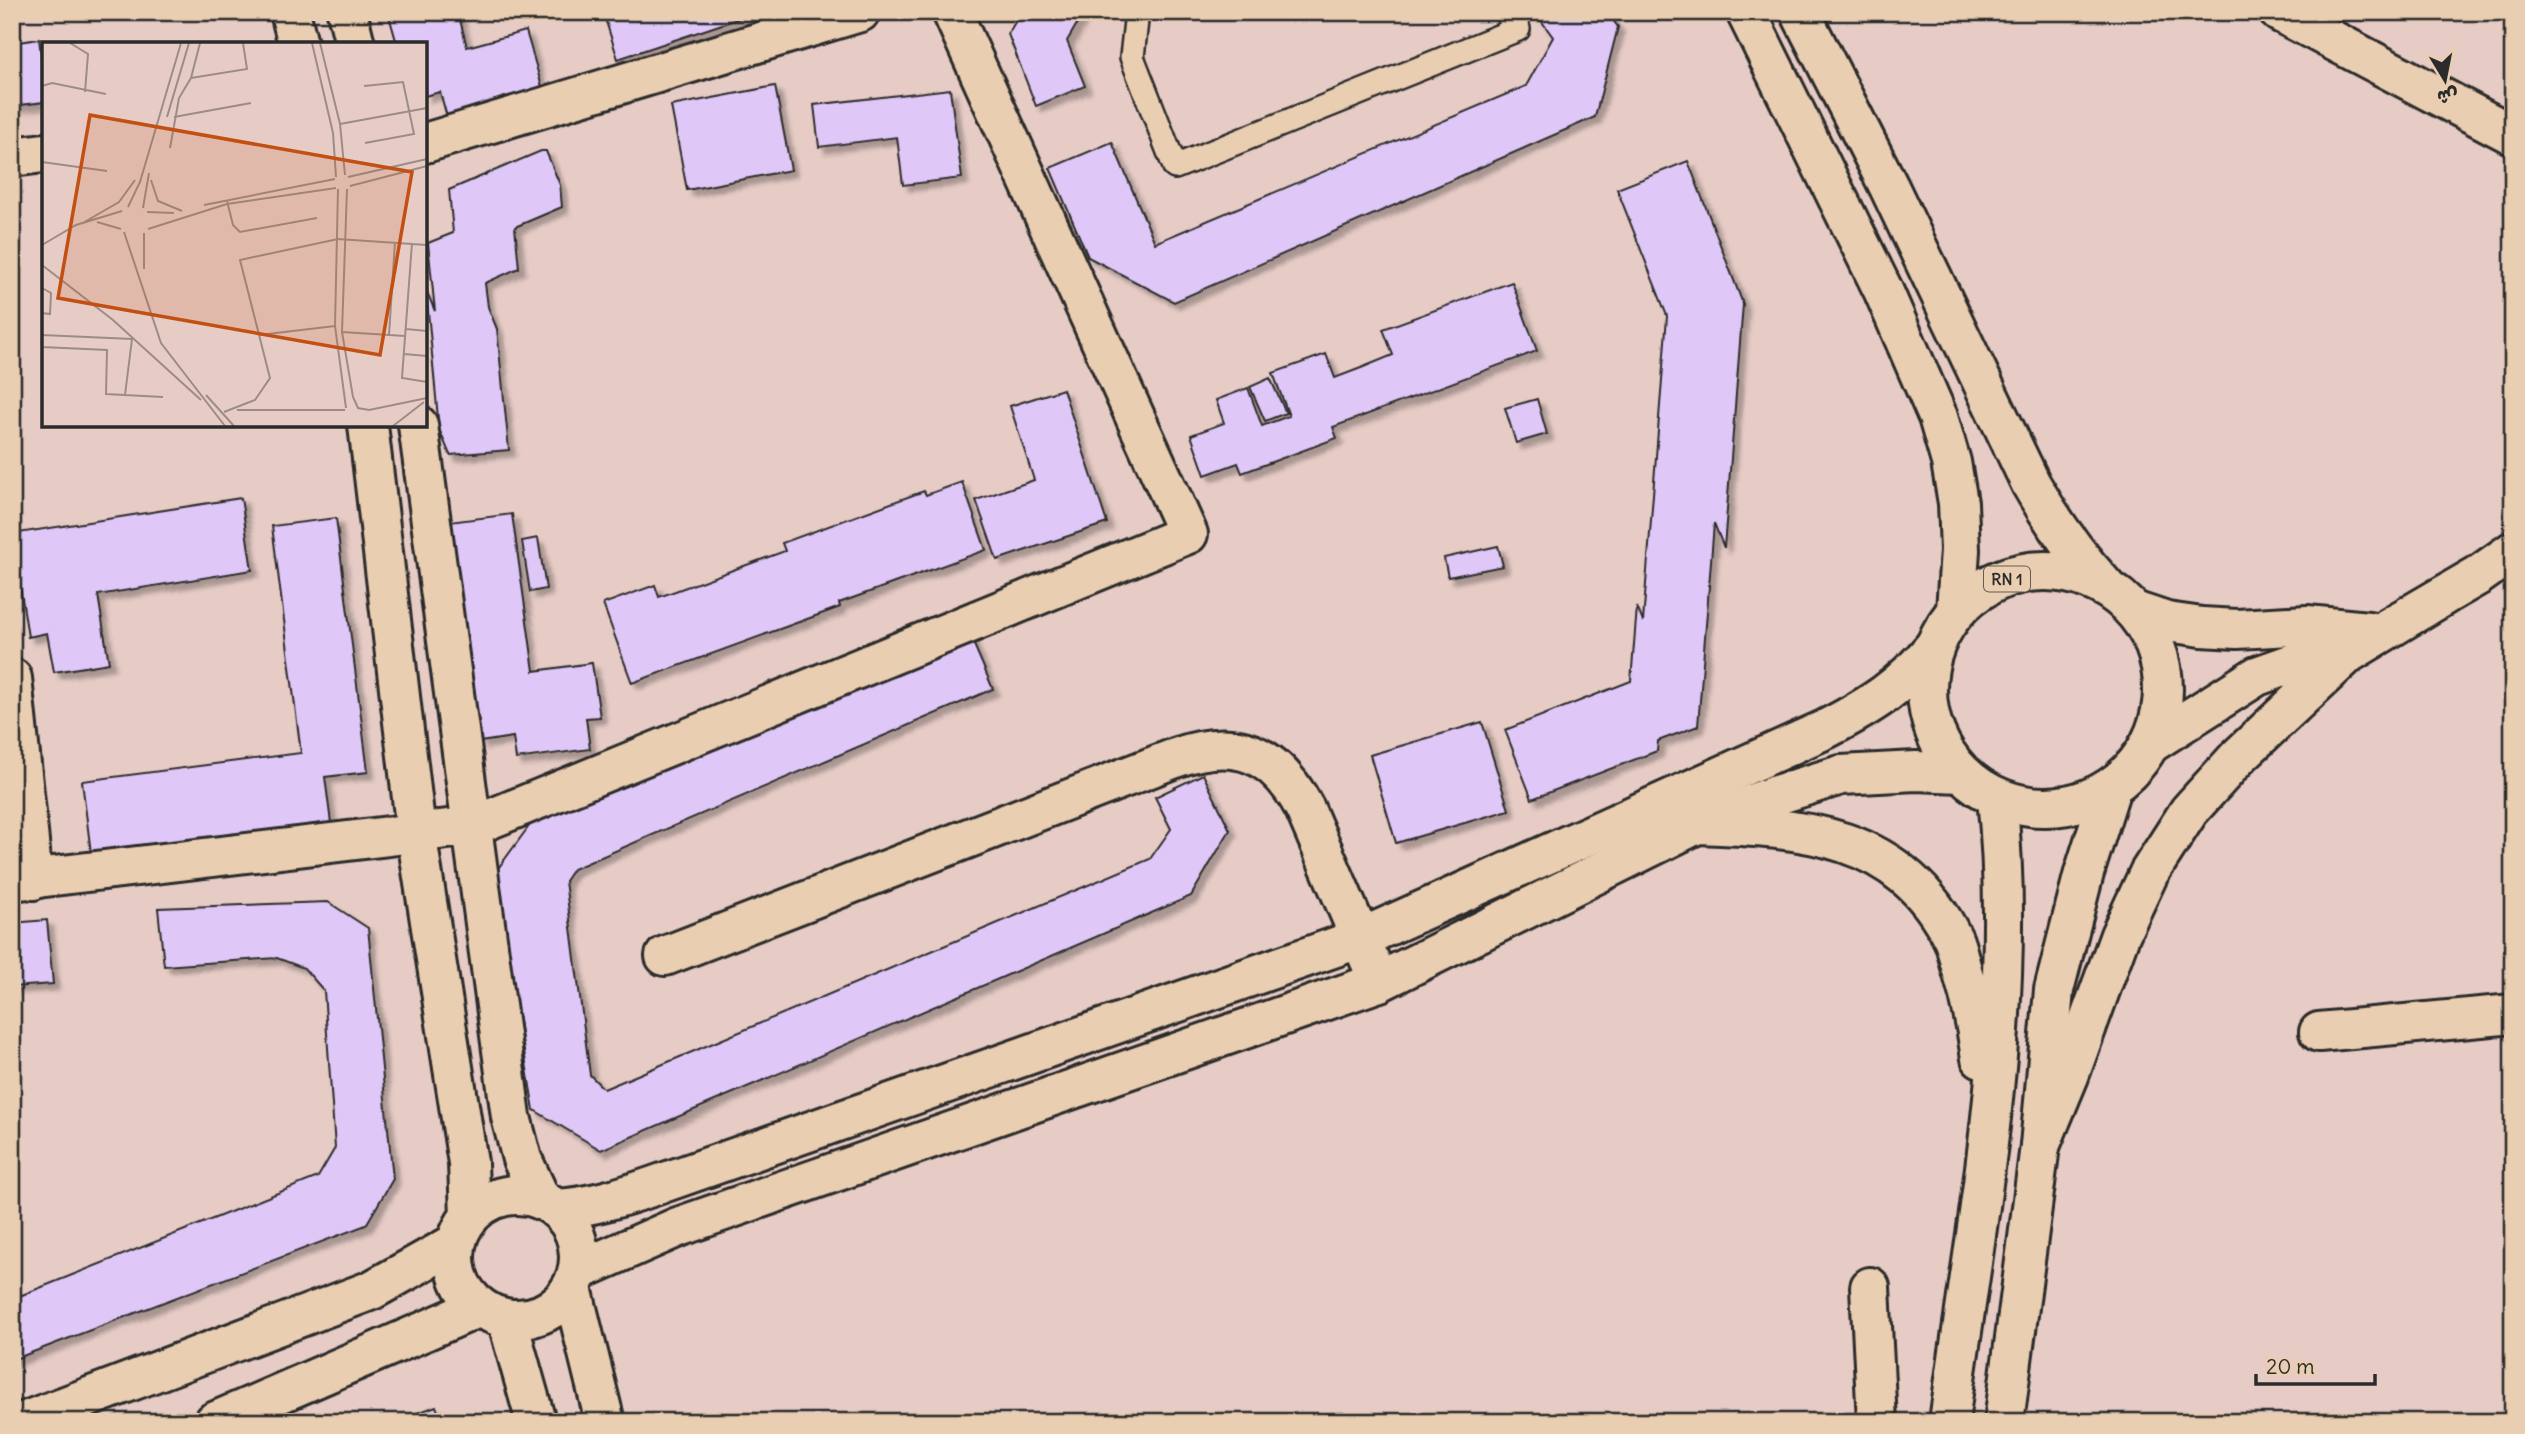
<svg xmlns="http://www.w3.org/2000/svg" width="2525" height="1434" font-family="Delius,'Playpen Sans Arabic',sans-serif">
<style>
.building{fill:#dfc8f8;stroke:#2b2b2b;stroke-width:2;filter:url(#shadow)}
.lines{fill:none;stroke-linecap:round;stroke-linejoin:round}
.service-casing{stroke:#2b2b2b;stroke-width:28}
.minor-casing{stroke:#2b2b2b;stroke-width:44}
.tertiary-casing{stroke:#2b2b2b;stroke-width:44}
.secondary-casing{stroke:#2b2b2b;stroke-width:44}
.trunk-casing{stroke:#2b2b2b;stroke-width:44}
.service{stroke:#eaceb1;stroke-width:23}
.minor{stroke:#eaceb1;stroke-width:38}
.tertiary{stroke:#eaceb1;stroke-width:38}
.secondary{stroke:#eaceb1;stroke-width:38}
.trunk{stroke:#eaceb1;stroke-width:38}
.labels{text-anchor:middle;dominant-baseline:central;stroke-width:7;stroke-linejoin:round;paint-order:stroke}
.shield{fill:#eaceb1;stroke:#645c53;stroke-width:2}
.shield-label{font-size:16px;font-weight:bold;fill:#2b2b2b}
.inset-road{fill:none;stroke:#9c8c88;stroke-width:2}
.view{fill:#c25012;fill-opacity:0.15;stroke:#c25012;stroke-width:3.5}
.inset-edge{fill:none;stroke:#2b2b2b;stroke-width:3.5}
</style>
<defs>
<filter id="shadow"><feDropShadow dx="6" dy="6" stdDeviation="2" flood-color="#0004"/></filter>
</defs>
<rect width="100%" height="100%" fill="#e7ccc6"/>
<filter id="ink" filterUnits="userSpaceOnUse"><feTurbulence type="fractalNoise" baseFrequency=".0143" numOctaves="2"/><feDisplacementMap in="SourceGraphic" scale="14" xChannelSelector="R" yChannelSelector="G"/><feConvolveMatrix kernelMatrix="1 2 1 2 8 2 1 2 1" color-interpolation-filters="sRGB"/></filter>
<g filter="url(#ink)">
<g class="building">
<polygon points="388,12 458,12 467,47 526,31 543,90 447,117 440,92 425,96 425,44 397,44"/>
<polygon points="603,12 758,12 618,59"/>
<polygon points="1021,12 1084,12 1067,41 1085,86 1036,106 1008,34"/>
<polygon points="1535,12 1607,12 1618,27 1595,117 1174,302 1088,257 1050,168 1112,142 1155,243 1526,86 1553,37"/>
<polygon points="39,39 44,75 44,102 12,106 12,43"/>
<polygon points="775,86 791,170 687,190 671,106"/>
<polygon points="950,89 962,178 903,185 897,137 819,147 814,105"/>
<polygon points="541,151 546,151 560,185 562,207 515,227 519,268 485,283 488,307 497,329 509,450 450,455 439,429 426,290 435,311 428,243 453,233 449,190"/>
<polygon points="1688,161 1743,304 1724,548 1714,523 1698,726 1658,741 1657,751 1532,799 1505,730 1631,681 1637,607 1643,622 1667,316 1617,189"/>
<polygon points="1512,282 1537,351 1333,427 1337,438 1242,473 1238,463 1205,475 1191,435 1224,423 1216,400 1248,388 1262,426 1289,416 1273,373 1326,354 1335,378 1361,368 1393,355 1383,329"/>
<polygon points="1270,378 1286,413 1265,421 1250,387"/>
<polygon points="1063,389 1107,523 997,560 976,500 1034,480 1010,406"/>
<polygon points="1537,399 1547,434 1516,443 1505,408"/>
<polygon points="962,482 986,550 839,603 840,607 632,683 603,604 655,585 659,597 785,551 782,543 924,491 926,495"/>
<polygon points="241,498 252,570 98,595 109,663 54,672 47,633 28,637 12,534"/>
<polygon points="512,514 534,671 592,663 600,717 586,718 590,749 516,759 513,737 480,742 449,522"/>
<polygon points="336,518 368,772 325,777 331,823 91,853 82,781 301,753 272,526"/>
<polygon points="538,538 546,589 530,592 522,541"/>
<polygon points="1498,546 1503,566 1448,577 1444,558"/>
<polygon points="969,633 993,689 573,869 565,881 590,1075 604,1089 1150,859 1171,829 1155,797 1203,774 1230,830 1191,896 601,1150 534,1110 494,874 535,818"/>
<polygon points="1482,722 1509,810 1396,843 1370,755"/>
<polygon points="328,902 368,928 393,1179 366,1225 12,1360 12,1299 318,1177 335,1148 324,991 304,968 277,958 164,966 158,908"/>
<polygon points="47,920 53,984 12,987 12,923"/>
<polygon points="436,1406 442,1422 393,1422"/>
</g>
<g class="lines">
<g class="service-casing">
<polyline id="service" points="1137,12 1132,57 1175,167 1518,29 1506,12"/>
</g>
<g class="minor-casing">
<g id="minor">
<polyline points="290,12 298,44"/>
<polyline points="347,12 355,44"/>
<polyline points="2279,12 2513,135"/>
<polyline points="425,143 860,12"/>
<polyline points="12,157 44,153"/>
<polyline points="368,425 416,832 468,1163 470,1216"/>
<polyline points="418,425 511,1117 522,1159 541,1200"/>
<polyline points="12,678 33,880"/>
<polyline points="12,881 473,826 1188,534 952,12"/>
<path d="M665 956 1175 758C1236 736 1275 752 1305 809L1379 982"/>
<polyline points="2319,1032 2513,1014"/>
<polyline points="1870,1287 1877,1422"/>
<polyline points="572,1288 605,1422"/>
<polyline points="507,1319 536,1422"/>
</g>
</g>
<g class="tertiary-casing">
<g id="tertiary">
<circle cx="517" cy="1257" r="62"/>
<path d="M557 1209C590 1207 622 1197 654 1186L1361 938 1826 729C1872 705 1901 687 1934 647"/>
<polyline points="578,1271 678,1227 1379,982 1697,824 1773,796 1841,775 1916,771 1961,773"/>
<polyline points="23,1422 372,1290 456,1243"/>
<polyline points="214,1422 480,1307"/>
</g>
</g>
<g class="secondary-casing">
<g id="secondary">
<polyline points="2134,611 2167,622 2202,627 2237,629 2307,625 2368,631"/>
<polyline points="2150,744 2257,676 2381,632 2479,575 2513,551"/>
</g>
</g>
<g class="trunk-casing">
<g id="trunk">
<polyline points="1746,12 1883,290 1938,417 1951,462 1958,503 1960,550 1956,611"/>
<path d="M1800 12 1889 187 2031 484C2052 521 2075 553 2103 584"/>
<circle cx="2045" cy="689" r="118"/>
<path d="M1697 824C1802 828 1900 832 1953 939 1957 948 1959 960 1962 970 1971 999 1977 1028 1981 1058"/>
<polyline points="2040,1146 2069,1076 2120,935 2149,873 2189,811 2239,756 2349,653 2443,596"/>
<path d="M1949 1422C1977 1217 2019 1005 1997 798"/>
<polyline points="2004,1422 2040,1146 2054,990 2084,873 2111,788"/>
</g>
</g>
<use href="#service" class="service"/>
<use href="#minor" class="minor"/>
<use href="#tertiary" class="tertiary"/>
<use href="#secondary" class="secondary"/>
<use href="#trunk" class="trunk"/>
</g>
</g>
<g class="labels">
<rect class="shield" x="1984" y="566.5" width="46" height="25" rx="5"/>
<g class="shield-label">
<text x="2007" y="579">RN 1</text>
</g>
</g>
<g transform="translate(42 42)">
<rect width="385" height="385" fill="#e7ccc6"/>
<path class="inset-road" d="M28 1 46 12 43 50M270 1 291 91 294 135M278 1 298 82 303 133M149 36 205 27 201 1M0 44 10 41 64 52M322 44 361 40 372 92 323 101M125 75 147 1M132 75 209 61M298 82 385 66M128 106 137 56 149 36 158 1M0 120 65 129M306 135 385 117M109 138 116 159 140 169M308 144 385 124M296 147 293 284 304 366M305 147 300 290 311 355 316 366 327 368 385 356M185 159 191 183 198 190 275 176M162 163 293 137M86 165 98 140 139 1M101 166 107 131M105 170 132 171M55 180 79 187M39 182 77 160 93 138M106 187 185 162 294 146M82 190 119 301 183 384M102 191V227M370 201 360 336 385 340M0 203 34 183 80 169M0 223 71 278 159 358M0 246 9 251 8 272 0 271M364 287 385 289M300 290 363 294M0 293V305L65 308 64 352 121 355M0 293 90 297 83 353M217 293 293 284M347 293 353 200M362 312 385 314M164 353 192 384M195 368H303M182 370 213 358 228 336 198 218 296 197 385 203M351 384 382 360"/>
<path class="view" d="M48 73 370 130 338 313 16 256Z"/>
<rect width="385" height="385" class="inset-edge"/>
</g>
<rect width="2525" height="1434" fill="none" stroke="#eaceb1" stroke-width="42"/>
<rect x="21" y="21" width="2483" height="1392" fill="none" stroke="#2b2b2b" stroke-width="2.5" filter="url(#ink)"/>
<g transform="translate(2445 80) rotate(170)" stroke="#eaceb1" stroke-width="5" paint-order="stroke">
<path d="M0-5L12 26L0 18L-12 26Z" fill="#2b2b2b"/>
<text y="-10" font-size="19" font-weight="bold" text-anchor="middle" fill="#2b2b2b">ش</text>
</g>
<path d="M2256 1374v10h119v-10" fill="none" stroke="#2b2b2b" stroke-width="3.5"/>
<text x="2266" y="1374" font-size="21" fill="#2b2b2b" stroke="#eaceb1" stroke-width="5" paint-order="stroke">20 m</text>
</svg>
